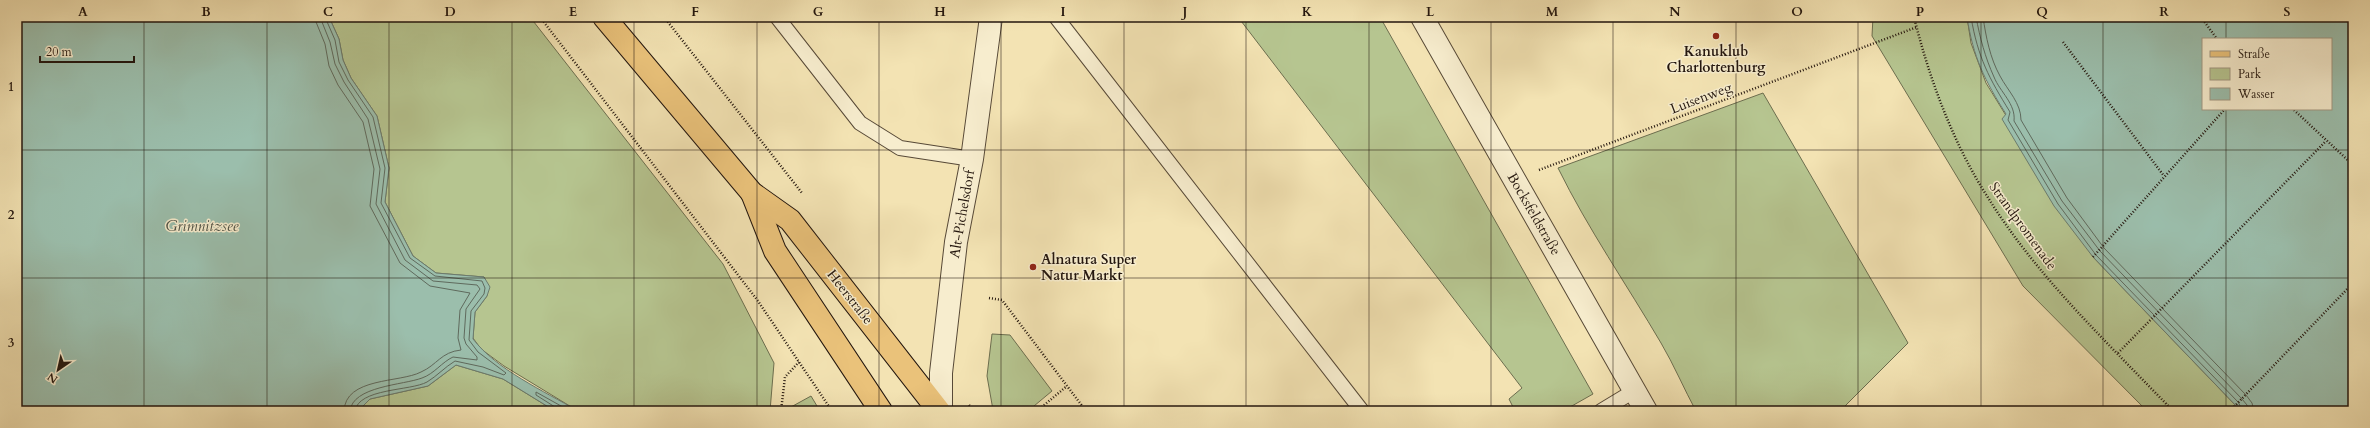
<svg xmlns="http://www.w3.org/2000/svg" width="2370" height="428" font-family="Cardo,serif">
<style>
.green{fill:#b6c590;stroke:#6c6e4f}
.water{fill:#9bbeac;stroke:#6b7b6d;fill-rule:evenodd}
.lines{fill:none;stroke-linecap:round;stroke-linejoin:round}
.shore{stroke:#5f6a5d;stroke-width:1}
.lane-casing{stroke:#574937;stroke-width:16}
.street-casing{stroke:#574937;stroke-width:24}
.primary-casing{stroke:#23160e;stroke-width:24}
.path{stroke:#23160e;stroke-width:2.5;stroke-dasharray:1 2;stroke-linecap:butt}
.lane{stroke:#f7edce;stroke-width:14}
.street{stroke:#f7edce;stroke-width:22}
.primary{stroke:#eac27a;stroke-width:22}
.grid{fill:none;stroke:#23160e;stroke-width:1;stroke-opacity:0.55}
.poi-dot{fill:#8f2418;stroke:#f7edce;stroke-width:1.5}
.labels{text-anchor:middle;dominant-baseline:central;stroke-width:3;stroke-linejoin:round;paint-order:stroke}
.poi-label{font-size:14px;font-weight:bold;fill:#23160e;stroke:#f7edce}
.street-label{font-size:14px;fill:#23160e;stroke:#f7edce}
.water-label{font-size:15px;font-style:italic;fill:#4d5145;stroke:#f7edce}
.neatline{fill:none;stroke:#23160e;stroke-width:1.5}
.grid-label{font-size:13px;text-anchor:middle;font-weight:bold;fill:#23160e}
</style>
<rect width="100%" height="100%" fill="#f3e3b3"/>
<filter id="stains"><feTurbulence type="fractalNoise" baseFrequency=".005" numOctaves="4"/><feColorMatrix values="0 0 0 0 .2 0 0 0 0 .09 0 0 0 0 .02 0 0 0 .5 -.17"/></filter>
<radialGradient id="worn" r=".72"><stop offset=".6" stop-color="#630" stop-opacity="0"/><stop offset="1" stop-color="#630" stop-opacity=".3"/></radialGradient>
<g class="green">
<polygon points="329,17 530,17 723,264 774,363 770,411 578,411 504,366 481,349 473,338 475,312 487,296 484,277 436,273 413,256 385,202 389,168 377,116 351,78 343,60 339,39"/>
<polygon points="1238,17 1380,17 1593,394 1563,411 1515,411 1509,399 1522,388"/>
<polygon points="1873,17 1967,17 1971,43 1986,83 2093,257 2241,411 2147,411 2023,286 1872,36"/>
<path d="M1763 93 1908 343 1840 411H1696C1684 389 1674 365 1661 343 1627 285 1588 229 1558 168Z"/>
<polygon points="992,334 1010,335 1052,391 1028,411 993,410 987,376"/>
<polygon points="456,365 503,379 555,411 358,411 370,399 428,386"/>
<polygon points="811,396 820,411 790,411 791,407"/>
</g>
<g class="water">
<path d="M17 17H329L339 39 343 60 351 78 377 116 389 168 385 202 413 256 436 273 484 277 490 287 487 296 475 312 473 339C497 370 544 391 578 411H555L503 379 456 365 428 386 370 399 358 411H17Z"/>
<path d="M1967 17H2353V411H2241L2093 257 2054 206 2002 119 2006 114C1985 81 1973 57 1967 17ZM2203 39H2331V109H2203Z"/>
</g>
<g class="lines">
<g class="shore">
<path d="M314 17 325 44 329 66 338 85 363 122 374 169 370 206 400 263 430 286 470 293 460 310 458 338 461 350C441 352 437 365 421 372 400 383 345 377 344 411"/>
<path d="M320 17 330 42 335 64 344 82 368 119 380 169 376 204 405 260 433 281 477 285 480 289 466 309 464 338 466 344 477 357V360L453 357C442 362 434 374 422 378 404 385 352 386 350 411"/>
<path d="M325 17 335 40 339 62 348 80 373 117 385 168 381 203 410 258 435 276 482 281 485 288 484 294 471 311 469 340 478 352 506 373 504 375 483 367 455 361C445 367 437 376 427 382 411 391 358 388 355 411"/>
<path d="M1971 17C1978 58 1989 78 2010 112L2008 120 2058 204 2096 255 2238 402 2243 411"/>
<path d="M1976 17C1980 38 1985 57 1994 77 2000 92 2016 104 2014 121L2062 201 2100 251 2242 399 2247 405 2248 411"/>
<path d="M1983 17C1986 37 1990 58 2000 76 2008 91 2021 103 2021 120L2067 198 2104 248 2246 395 2252 403 2254 411"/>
<polyline points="556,411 555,407 536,395 536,392 570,411"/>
</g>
<g class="lane-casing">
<g id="lane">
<polyline points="777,17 860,123 900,148 972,159"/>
<polyline points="1056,17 1362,411"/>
<polyline points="1601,411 1634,391"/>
</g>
</g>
<g class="street-casing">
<g id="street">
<polyline points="1422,17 1646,411"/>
<polyline points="941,411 941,373 956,242 972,159 991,17"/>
</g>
</g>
<g class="primary-casing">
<g id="primary">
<polyline points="604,17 752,193 790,220 939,411"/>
<polyline points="752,193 775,251 881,411"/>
</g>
</g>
<g class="path">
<polyline points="540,17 758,301 832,411"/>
<polyline points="664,17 802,193"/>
<path d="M1914 17C1929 78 1953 143 1987 196 2037 277 2108 343 2173 411"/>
<polyline points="2201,17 2217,39"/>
<polyline points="2063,42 2164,176"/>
<polyline points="2294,110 2353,165"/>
<polyline points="1539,170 1917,27"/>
<polyline points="2093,257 2225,109"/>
<polyline points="989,298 1002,300 1086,411"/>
<polyline points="2118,353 2326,141"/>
<polyline points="969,405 974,411"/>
<polyline points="781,411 785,377 799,362"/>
<polyline points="1037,411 1067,386"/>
<polyline points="2230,411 2353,283"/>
</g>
<use href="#lane" class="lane"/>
<use href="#street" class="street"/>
<use href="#primary" class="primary"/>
</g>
<path class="grid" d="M144 17V411M267 17V411M389 17V411M512 17V411M634 17V411M757 17V411M879 17V411M1001 17V411M1124 17V411M1246 17V411M1369 17V411M1491 17V411M1613 17V411M1736 17V411M1858 17V411M1981 17V411M2103 17V411M2226 17V39M2226 109V411M17 150H2353M17 278H2353"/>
<g class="poi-dot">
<circle cx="1716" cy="36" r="4"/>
<circle cx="1033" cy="267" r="4"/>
</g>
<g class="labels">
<g class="poi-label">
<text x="1716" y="51">Kanuklub<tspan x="1716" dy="16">Charlottenburg</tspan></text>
<text x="1041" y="259" text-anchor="start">Alnatura Super<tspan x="1041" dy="16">Natur Markt</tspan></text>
</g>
<g class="street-label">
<text transform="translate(1701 98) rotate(-21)">Luisenweg</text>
<text transform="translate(962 214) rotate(-80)">Alt-Pichelsdorf</text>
<text transform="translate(1534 214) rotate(60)">Bocksfeldstraße</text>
<text transform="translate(2023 226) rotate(54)">Strandpromenade</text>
<text transform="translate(850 297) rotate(52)">Heerstraße</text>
</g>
<g class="water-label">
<text x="202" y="226">Grimnitzsee</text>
</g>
</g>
<rect width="2370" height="428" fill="none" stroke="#f3e3b3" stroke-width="44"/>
<rect x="2202" y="38" width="130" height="72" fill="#f7edce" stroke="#a29781"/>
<rect x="2210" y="51" width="20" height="6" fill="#eac27a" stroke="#a29781"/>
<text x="2238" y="58" font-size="12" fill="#23160e">Straße</text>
<rect x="2210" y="68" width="20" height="12" fill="#b6c590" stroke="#a29781"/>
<text x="2238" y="78" font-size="12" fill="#23160e">Park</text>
<rect x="2210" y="88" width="20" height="12" fill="#9bbeac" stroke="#a29781"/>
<text x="2238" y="98" font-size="12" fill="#23160e">Wasser</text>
<g transform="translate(58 370) rotate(214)" stroke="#f7edce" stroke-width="3" paint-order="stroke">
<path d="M0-3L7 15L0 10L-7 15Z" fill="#23160e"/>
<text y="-6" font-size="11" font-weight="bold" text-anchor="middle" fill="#23160e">N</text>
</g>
<path d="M40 56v6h94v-6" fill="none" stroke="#23160e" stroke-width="2"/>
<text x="46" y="56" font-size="12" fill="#23160e" stroke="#f7edce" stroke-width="3" paint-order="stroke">20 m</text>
<rect x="22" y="22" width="2326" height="384" class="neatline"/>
<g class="grid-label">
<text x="83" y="16">A</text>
<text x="206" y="16">B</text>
<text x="328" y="16">C</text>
<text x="450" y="16">D</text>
<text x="573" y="16">E</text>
<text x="695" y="16">F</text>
<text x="818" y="16">G</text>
<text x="940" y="16">H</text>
<text x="1063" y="16">I</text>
<text x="1185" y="16">J</text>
<text x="1307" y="16">K</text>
<text x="1430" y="16">L</text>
<text x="1552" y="16">M</text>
<text x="1675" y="16">N</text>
<text x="1797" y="16">O</text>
<text x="1920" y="16">P</text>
<text x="2042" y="16">Q</text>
<text x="2164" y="16">R</text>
<text x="2287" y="16">S</text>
<text x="11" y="91">1</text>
<text x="11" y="219">2</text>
<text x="11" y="347">3</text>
</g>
<rect width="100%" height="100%" filter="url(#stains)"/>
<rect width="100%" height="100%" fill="url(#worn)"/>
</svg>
